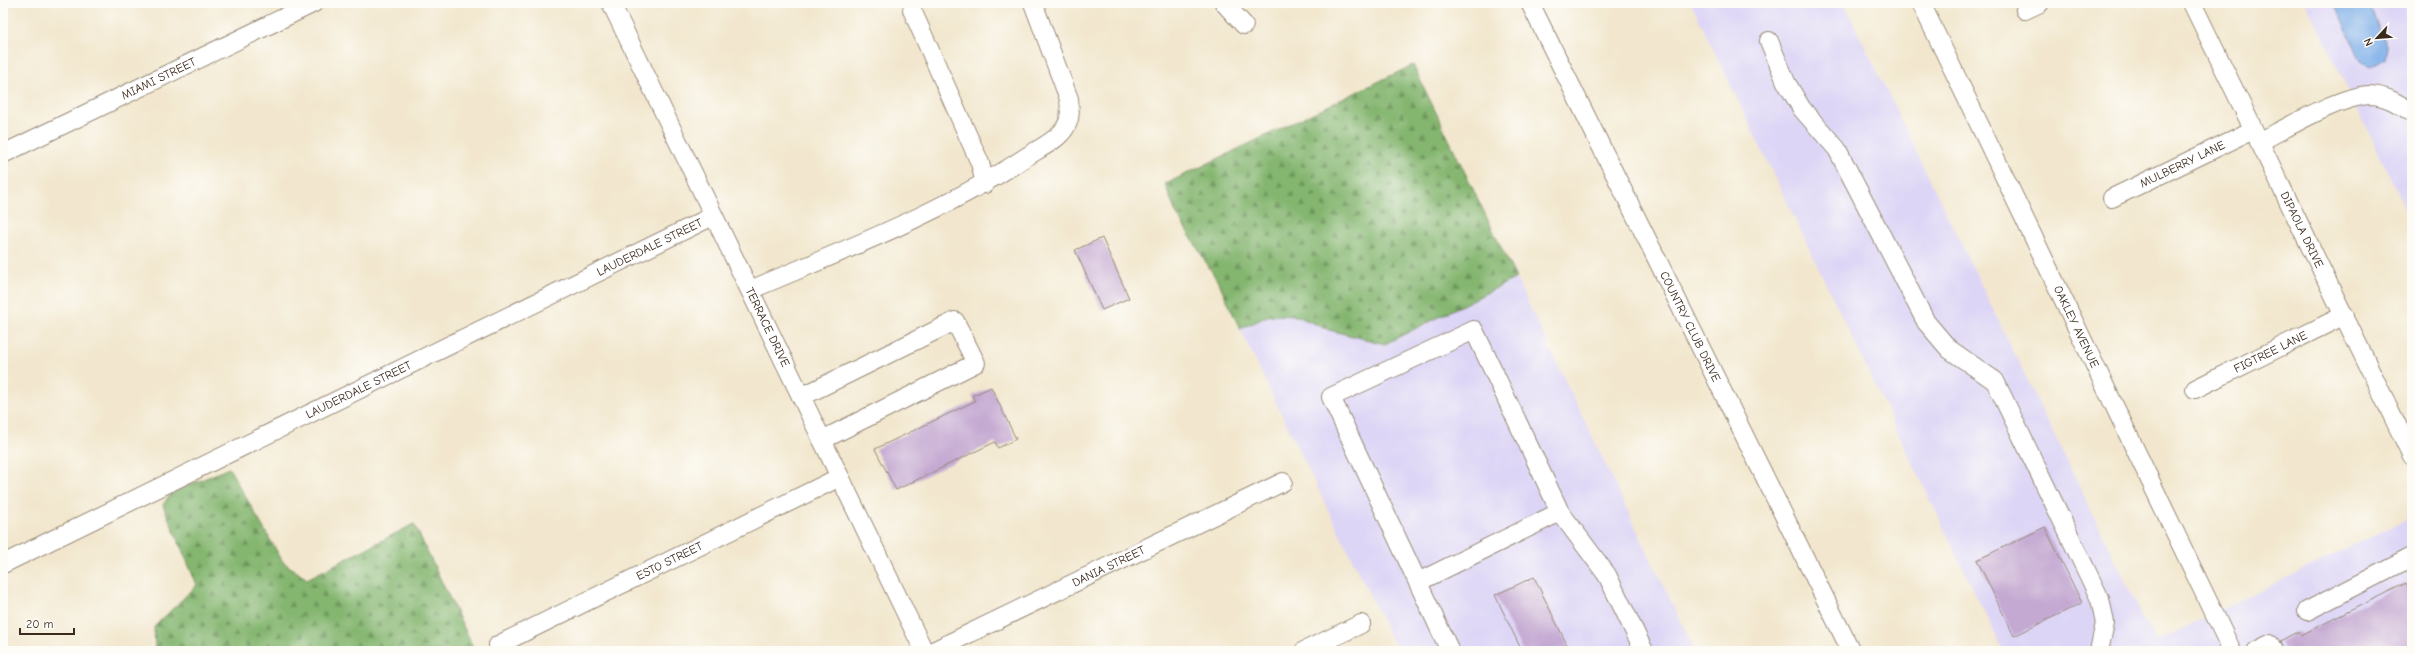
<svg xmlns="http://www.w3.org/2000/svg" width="2415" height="654" font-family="'Comic Neue',sans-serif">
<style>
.built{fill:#ddd5f6}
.forest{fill:url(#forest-firs);stroke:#607047}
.water{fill:#7daee9;stroke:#5c6c84}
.building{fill:#c4a9d2}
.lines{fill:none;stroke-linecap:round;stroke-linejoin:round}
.minor-casing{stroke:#968876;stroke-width:20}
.minor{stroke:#fff;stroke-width:18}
.labels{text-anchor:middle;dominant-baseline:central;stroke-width:4;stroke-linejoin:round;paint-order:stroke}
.street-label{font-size:12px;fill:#3b2a1e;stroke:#fdfcf7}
</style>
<defs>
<pattern id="forest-firs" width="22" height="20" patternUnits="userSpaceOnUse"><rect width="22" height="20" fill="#84b670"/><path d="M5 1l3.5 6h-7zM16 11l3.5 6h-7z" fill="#6d945b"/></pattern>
</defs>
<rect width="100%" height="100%" fill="#fdfcf7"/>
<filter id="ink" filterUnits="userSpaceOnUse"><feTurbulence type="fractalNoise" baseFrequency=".025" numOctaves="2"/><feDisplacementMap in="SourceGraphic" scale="8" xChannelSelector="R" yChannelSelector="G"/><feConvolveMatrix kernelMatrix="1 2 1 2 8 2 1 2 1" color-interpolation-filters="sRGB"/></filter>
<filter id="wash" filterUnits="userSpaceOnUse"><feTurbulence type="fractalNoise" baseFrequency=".012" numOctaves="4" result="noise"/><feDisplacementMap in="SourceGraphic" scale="16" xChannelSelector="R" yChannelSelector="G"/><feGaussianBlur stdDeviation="0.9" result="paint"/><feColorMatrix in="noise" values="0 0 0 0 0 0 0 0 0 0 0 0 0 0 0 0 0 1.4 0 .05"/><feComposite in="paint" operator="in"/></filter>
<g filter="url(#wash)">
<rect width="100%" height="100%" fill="#f2e7ce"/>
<g class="built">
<polygon points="1691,3 1844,3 2155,642 2412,516 2412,651 2003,651"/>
<polygon points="2306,3 2412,3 2412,222"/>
<polygon points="1516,278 1695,651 1397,651 1240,329 1270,315 1297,316 1329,330 1385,344"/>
</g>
<g class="forest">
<polygon points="1413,65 1516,278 1385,344 1329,330 1297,316 1270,315 1240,329 1220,285 1176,213 1165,184"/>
<polygon points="229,468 283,562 307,579 414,524 475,651 155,651 154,627 197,585 163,505 171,493"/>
</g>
<polygon class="water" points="2334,3 2368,3 2387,47 2385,59 2371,67 2361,61"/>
<g id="blocks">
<g class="building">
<polygon points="1102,238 1129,298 1102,310 1075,250"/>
<polygon points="991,387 1016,439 998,448 995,442 896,490 875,449 975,401 972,396"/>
<polygon points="2045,527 2082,603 2014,636 1977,560"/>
<polygon points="1534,577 1570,651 1522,651 1495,595"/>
<polygon points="2406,583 2412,596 2412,651 2283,651 2280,641 2299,631 2301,635"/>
</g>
</g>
</g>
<g filter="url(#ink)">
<use href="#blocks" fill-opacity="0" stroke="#968876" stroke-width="1"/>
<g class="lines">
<g class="minor-casing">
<g id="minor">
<path id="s1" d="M611 3 924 651"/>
<polyline points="1224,3 1244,25"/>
<path id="s2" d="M1530 3 1851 651"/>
<path id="s3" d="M1921 3 2232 651"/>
<path id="s4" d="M2192 3 2412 456"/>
<polyline points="912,10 980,163 985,184"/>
<polyline points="2025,10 2040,3"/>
<polyline points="1769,41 1786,82 1802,109 1837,149 1926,322 1949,349 1995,381 2100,599 2105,623 2099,651"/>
<path d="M2259 142C2287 128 2339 96 2370 95 2384 95 2401 104 2412 113"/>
<path id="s5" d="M3 154 314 3"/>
<path id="s6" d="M2112 198 2253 130"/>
<path d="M750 290C844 250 940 214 1026 157 1038 149 1057 141 1065 128 1071 119 1070 110 1069 99L1033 3"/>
<path id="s7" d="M2195 389 2345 315"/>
<polyline points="801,397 955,321 976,363 822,440"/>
<path id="s8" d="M3 564 713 216"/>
<polyline points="1418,582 1560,512"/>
<polyline points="2307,611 2412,557"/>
<path id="s9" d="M498 645 840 477"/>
<path id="s10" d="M933 651 1283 482"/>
<polyline points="1304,651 1361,624"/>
<polyline points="1450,651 1331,397 1474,330 1560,512 1607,575 1644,651"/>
<polyline points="2256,651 2270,644 2273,651"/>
</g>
</g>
<use href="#minor" class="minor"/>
</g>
</g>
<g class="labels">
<g class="street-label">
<text stroke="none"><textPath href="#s5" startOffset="173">MIAMI STREET</textPath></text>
<text stroke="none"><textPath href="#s6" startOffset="78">MULBERRY LANE</textPath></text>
<text stroke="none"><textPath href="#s4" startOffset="252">DIPAOLA DRIVE</textPath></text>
<text stroke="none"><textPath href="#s8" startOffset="720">LAUDERDALE STREET</textPath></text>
<text stroke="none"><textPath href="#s1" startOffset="360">TERRACE DRIVE</textPath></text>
<text stroke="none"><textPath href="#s2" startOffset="361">COUNTRY CLUB DRIVE</textPath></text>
<text stroke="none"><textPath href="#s3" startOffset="359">OAKLEY AVENUE</textPath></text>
<text stroke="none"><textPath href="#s7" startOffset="84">FIGTREE LANE</textPath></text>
<text stroke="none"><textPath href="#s8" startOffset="396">LAUDERDALE STREET</textPath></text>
<text stroke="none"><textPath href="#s9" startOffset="191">ESTO STREET</textPath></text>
<text stroke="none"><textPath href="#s10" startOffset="195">DANIA STREET</textPath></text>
</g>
</g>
<rect width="2415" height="654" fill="none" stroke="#fdfcf7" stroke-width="16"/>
<g transform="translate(2377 38) rotate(244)" stroke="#fdfcf7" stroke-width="3" paint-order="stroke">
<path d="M0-3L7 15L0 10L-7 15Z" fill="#3b2a1e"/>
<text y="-6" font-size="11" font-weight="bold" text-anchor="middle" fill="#3b2a1e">N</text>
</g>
<path d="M20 628v6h54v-6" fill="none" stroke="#3b2a1e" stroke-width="2"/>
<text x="26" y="628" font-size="12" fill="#3b2a1e" stroke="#fdfcf7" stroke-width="3" paint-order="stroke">20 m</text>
</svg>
